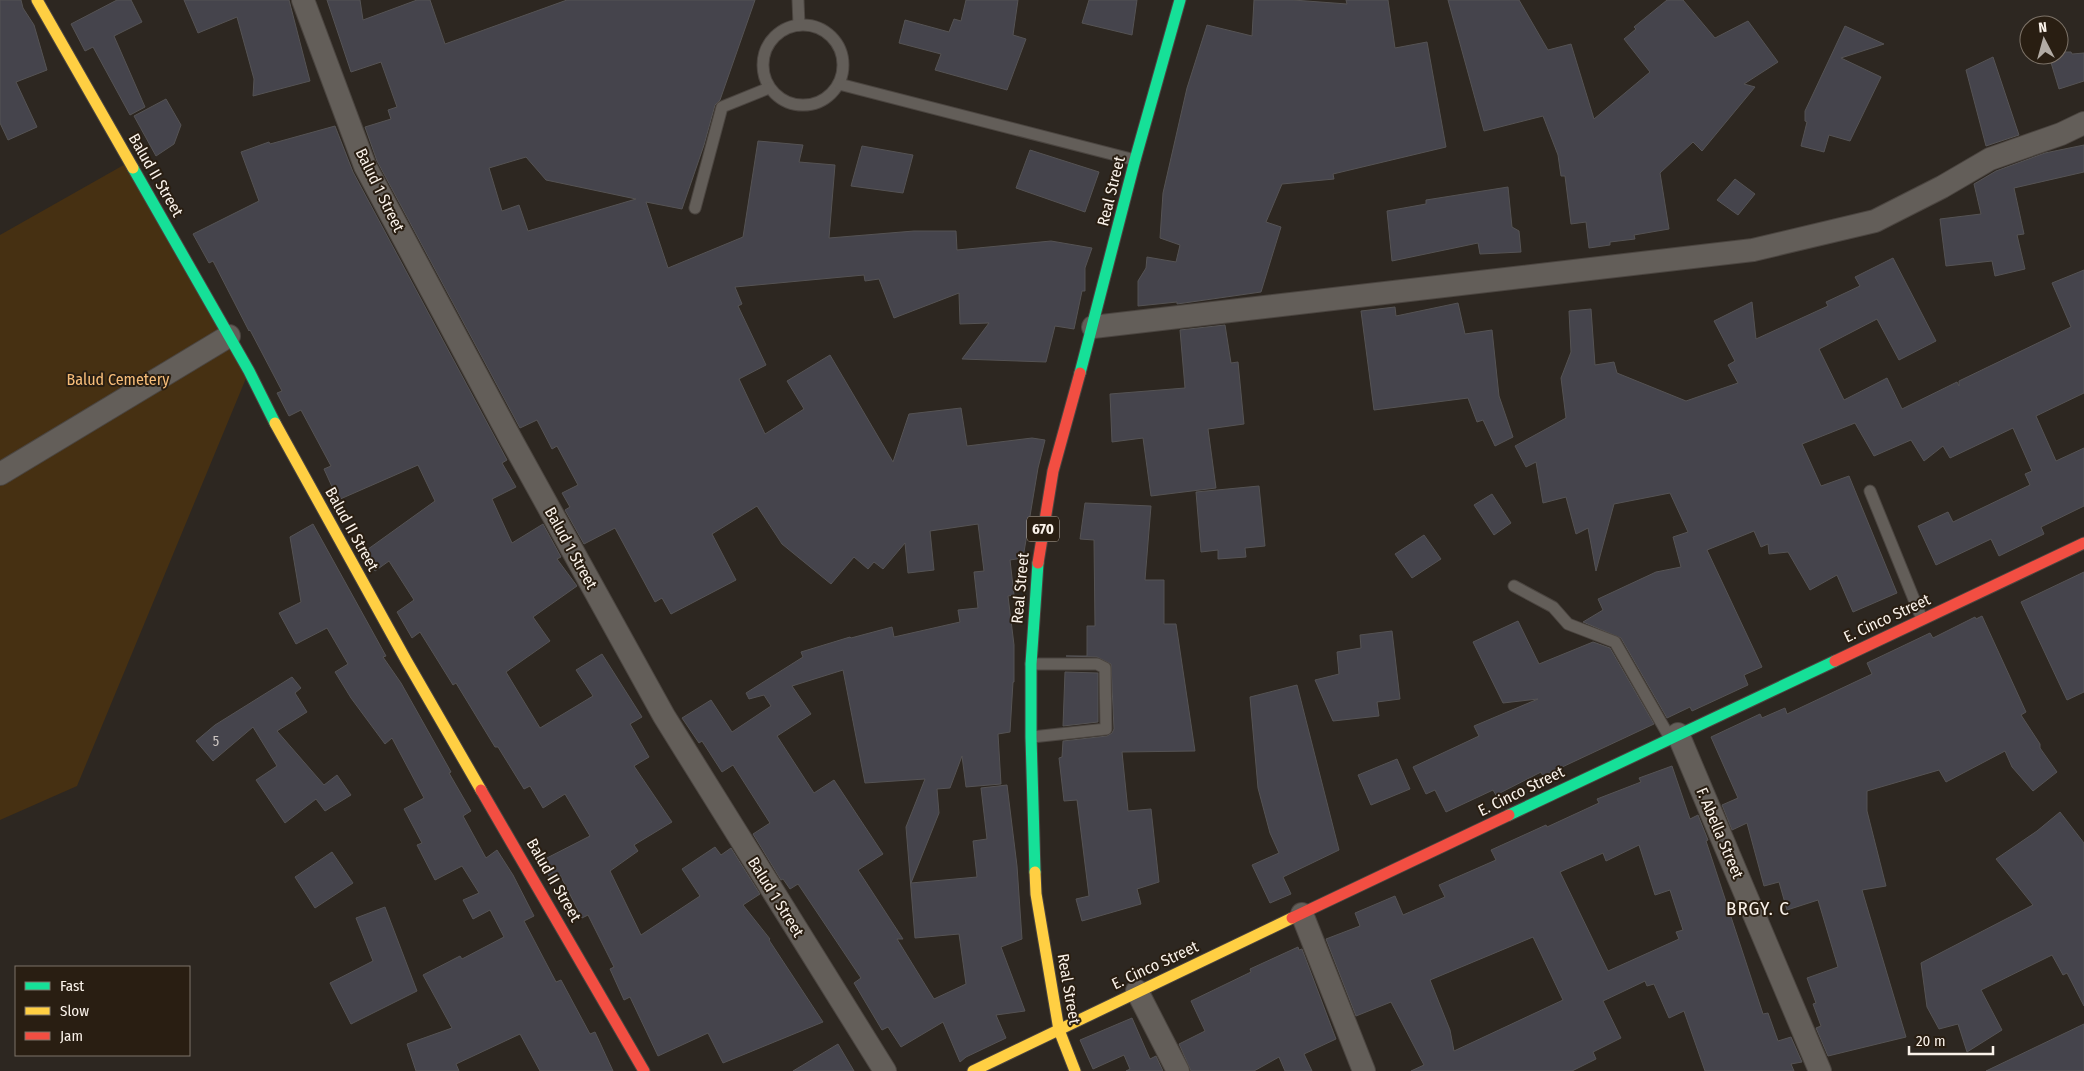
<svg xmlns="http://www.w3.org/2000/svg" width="2084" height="1071" font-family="'Fira Sans Condensed',sans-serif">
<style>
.green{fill:#463012}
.building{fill:#45444c;stroke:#555354;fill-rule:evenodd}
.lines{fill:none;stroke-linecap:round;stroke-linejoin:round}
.lane-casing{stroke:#4b4540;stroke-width:13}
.street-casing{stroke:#4b4540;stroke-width:24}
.fast-casing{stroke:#4b4540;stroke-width:13}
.slow-casing{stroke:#4b4540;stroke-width:13}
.jam-casing{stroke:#4b4540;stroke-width:13}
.lane{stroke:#635e59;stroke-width:11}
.street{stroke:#635e59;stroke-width:22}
.fast{stroke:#16e098;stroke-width:11}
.slow{stroke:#ffcf43;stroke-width:11}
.jam{stroke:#f24e42;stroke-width:11}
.labels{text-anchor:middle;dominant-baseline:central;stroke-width:4;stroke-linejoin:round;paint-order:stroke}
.number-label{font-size:14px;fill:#cdc6c2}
.shield{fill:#291e12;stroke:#bbb2a9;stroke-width:1}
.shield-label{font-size:15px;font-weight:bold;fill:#faf2ea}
.street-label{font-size:16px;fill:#faf2ea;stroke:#291e12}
.park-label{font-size:16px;fill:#f7bd79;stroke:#291e12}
.quarter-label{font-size:19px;letter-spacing:1px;fill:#faf2ea;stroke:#291e12}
</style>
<rect width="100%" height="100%" fill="#2d2721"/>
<polygon class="green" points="129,162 249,371 77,786 0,820 0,235"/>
<g class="building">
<polygon points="0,0 21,0 23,8 34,25 47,70 16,82 37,127 8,140 0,123"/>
<polygon points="117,0 131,0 142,22 114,36 145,107 130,115 93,47 85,51 71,24"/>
<polygon points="184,0 289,0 310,81 253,96 254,79 237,17 198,33"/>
<path d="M327 0H360L363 20 417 0H430L445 44 567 0H755L720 100 715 105 704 145 682 209 646 202 668 268 743 237 758 141 803 145 799 162 835 165 829 238 914 231H956L957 250 1051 241 1092 248 1085 268V291H1082L1074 329 1055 326 1046 362 962 359 989 323 960 324 959 293 894 318 879 279 865 281 864 275 735 287 742 304 738 306 766 365 739 379 765 434 804 409 787 381 830 355 893 462 909 414 961 408 967 446 1032 438 1045 440 1038 468 1023 558 1010 560 1014 595 1008 596 1014 645V682H1013L1010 732 998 734 1001 784 966 787 962 756 950 788 937 789 939 813 911 883 977 877 973 841 987 839 981 788 1007 785 1017 866 1022 939 1001 947 1025 1011 996 1015 1006 1038 966 1057 960 1062 943 1022 901 1047 888 1027 882 1030 854 983 861 978 798 884 790 889 783 879 781 880 753 834 770 823 733 765 722 772 702 741 699 743 682 718 711 700 732 732 771 706 764 695 749 699 746 693 803 657 801 652 850 637 851 638 892 627 894 637 960 622 958 610 978 608 974 572 984 571 978 524 930 531 934 570 908 573 905 543 883 569 874 562 868 569 854 557 831 584 782 544 757 506 712 534 736 580 671 614 662 598 655 602 615 528 584 544 565 510 570 507 562 493 578 485 557 446 552 449 537 420 520 428 377 161 365 127 391 119 388 110 397 107 381 62 351 72ZM526 157 546 180 636 199 528 231 519 205 502 211 489 168ZM843 670 865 783 925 779 906 827 915 938 959 934 966 984 934 999 897 939H903L858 870 883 854 834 780 814 793 777 736 811 714 792 686Z"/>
<polygon points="966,0 1018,0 1013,35 1026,39 1007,90 935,70 941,54 899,43 905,20 949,32 954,19 961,21"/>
<polygon points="1089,0 1137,0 1132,35 1082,23"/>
<polygon points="1254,0 1293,0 1347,4 1346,0 1388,0 1395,48 1427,42 1446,147 1333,174 1334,179 1282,184 1266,222 1281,227 1261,292 1177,304 1177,302 1138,306 1138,281 1146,268 1147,257 1176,262 1180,245 1160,238 1163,193 1187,88 1207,25 1252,36"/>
<polygon points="1448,0 1519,0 1548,50 1571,44 1594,119 1650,72 1624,39 1636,29 1634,27 1667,0 1683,0 1715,38 1748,21 1778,62 1744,84 1755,87 1702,151 1693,142 1660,173 1669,229 1634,235 1635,239 1610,242 1610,245 1589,248 1586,222 1571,224 1565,176 1561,176 1558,155 1543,116 1484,131"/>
<polygon points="1845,26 1884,44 1841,58 1881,77 1850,141 1829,135 1824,152 1801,146 1807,122 1805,121 1805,111"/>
<polygon points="2062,52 2071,52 2072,54 2084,53 2084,81 2059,89 2049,56 2059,55 2059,53"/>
<polygon points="1993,57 2019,135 1986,146 1966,70"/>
<polygon points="166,99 181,125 174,144 156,156 134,116"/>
<polygon points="335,126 353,172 507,460 502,463 516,487 492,499 512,543 543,524 561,557 557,559 577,586 533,617 550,641 506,672 540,728 593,696 576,670 602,654 642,717 630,724 649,757 634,766 672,822 634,845 638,851 610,871 641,935 700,896 682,869 715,847 721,855 731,848 760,894 743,905 770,939 769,940 823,1022 723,1063 708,1033 658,1056 630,997 624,1000 610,969 614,967 588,915 582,918 560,875 551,880 541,861 590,836 565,794 543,808 530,786 524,789 498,747 495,747 456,683 453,685 420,632 412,638 397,612 414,600 389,561 375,571 364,552 435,501 418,465 338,500 324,469 331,466 301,410 289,416 277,393 282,391 250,330 249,331 213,261 209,263 193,234 259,201 241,152 269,142 270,144"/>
<polygon points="2084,145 2084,172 2014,188 2024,234 2017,235 2025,269 1995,276 1992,261 1946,266 1940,219 1981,214 1974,184 1996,171 2045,153"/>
<polygon points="862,146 913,155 903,193 851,186"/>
<polygon points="1030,150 1099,172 1085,212 1016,188"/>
<polygon points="1735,179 1755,194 1738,215 1717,200"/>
<polygon points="1508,187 1512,227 1519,231 1521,252 1480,254 1478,243 1392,261 1387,211 1426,204 1426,200"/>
<polygon points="1893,258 1936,341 1899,360 1877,319 1819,349 1844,400 1887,378 1902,409 1957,382 1959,386 1959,381 2071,327 2052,283 2084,270 2084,393 2036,416 2056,461 2084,448 2084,506 2041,527 2044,534 1999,556 1991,539 1936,565 1918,526 1948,512 1953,522 2030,485 2025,474 2032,471 2013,428 1950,458 1943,446 1924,461 1911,440 1874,456 1855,423 1802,444 1821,486 1849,476 1897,593 1853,612 1837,575 1810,590 1788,552 1769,554 1768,544 1761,547 1754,531 1707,550 1762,667 1744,675 1748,685 1692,711 1690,707 1667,718 1621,638 1583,622 1603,610 1598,599 1656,572 1681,567 1673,537 1688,532 1670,493 1614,504 1596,571 1588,528 1576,534 1566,497 1543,503 1536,462 1526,467 1515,446 1566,418 1561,378 1571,352 1569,311 1591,309 1595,365 1614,362 1617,373 1686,401 1738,383 1728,365 1735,361 1714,321 1752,302 1756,339 1828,306 1826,302 1860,286 1855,277"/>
<polygon points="1458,303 1465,334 1492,330 1499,396 1513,437 1495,446 1483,420 1477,422 1468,398 1374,410 1361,311 1395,307 1396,316"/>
<polygon points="1225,325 1231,363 1238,362 1244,424 1208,429 1216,488 1151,496 1143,438 1112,442 1110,394 1185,388 1180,330"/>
<polygon points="1259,486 1265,546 1245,548 1246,557 1218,559 1218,550 1201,552 1196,492"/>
<polygon points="1492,494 1511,523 1494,535 1474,505"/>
<polygon points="1085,503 1151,506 1145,580 1164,580 1164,624 1176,624 1195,751 1122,752 1128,811 1151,809 1159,882 1137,889 1141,904 1082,921 1076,899 1089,896 1077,800 1064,801 1059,758 1062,757 1063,741 1107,736 1112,733 1114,729 1111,664 1097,657 1066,656 1087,656 1087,626 1095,626 1094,540 1080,539"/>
<polygon points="313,524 386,656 383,657 401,683 451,772 449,773 471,811 463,816 486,858 497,850 513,875 534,916 524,921 556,982 561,980 590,1034 595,1032 613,1071 540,1071 520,1034 456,1064 459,1071 416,1071 407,1044 452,1028 423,975 460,956 462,959 504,937 490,910 473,919 463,900 479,893 462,866 435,880 417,845 422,843 404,809 424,798 392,738 385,744 351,698 335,672 348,664 327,628 296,644 279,613 301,602 290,537"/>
<polygon points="1424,535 1441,559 1412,578 1395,554"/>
<polygon points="2084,572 2084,692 2067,700 2021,602"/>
<polygon points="1982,616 2026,712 2021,715 2040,744 2040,748 2057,772 2033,791 2012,767 2005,751 1946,782 1939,770 1867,791 1867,811 1886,886 1862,890 1906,1037 1828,1056 1816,1028 1821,1026 1813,1004 1816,1003 1807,978 1838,967 1818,900 1787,910 1779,882 1764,886 1747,823 1732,830 1722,805 1738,798 1711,737 1760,714 1762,718 1785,708 1787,714 1872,674 1867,663 1930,633 1933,638 1975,617 1976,619"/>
<polygon points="1518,621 1539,664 1593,642 1610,648 1654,724 1543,776 1541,772 1496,795 1493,790 1446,812 1435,790 1426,794 1413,767 1479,736 1474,726 1538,699 1503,703 1473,642"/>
<polygon points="1392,631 1400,699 1377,702 1379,716 1333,721 1315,680 1339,674 1337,652 1361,648 1360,635"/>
<polygon points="1065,672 1098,673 1098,722 1063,726"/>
<polygon points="292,677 301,688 295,693 307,712 277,731 324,785 337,775 351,795 325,811 316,799 285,823 256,780 277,766 253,727 213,761 196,741 215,725"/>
<polygon points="1297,685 1339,850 1283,877 1291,894 1270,903 1252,865 1279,853 1270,833 1258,788 1250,697"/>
<polygon points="1397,759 1410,789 1371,805 1358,775"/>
<path d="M1672 766 1690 819 1698 815 1708 840 1706 841 1763 1014 1768 1013 1778 1041 1791 1037 1802 1062 1791 1064 1794 1071H1705L1684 1011 1669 1018 1654 984 1647 986 1645 981 1603 1001 1621 1038 1593 1052 1596 1059 1572 1071H1411L1424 1065 1391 1002 1356 1016 1326 939 1360 926 1355 913 1395 896 1403 915 1445 897 1439 885 1496 860 1491 850 1546 825 1547 827 1599 803 1597 799 1641 782 1639 778ZM1639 845 1655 895 1670 890 1683 930 1676 932 1679 939 1608 971 1560 872 1603 853 1606 861ZM1533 937 1563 1000 1454 1051 1450 1030 1430 980Z"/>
<polygon points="2060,812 2084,843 2084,1006 2067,973 2063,975 2052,955 1981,990 2002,1030 1967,1052 1958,1024 1939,1029 1927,1007 1921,963 2033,905 1996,859 2037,831"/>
<polygon points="332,852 353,883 315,908 295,877"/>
<polygon points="385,907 417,991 351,1024 330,983 373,961 356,918"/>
<polygon points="1298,947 1299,950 1302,949 1336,1039 1304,1054 1312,1071 1285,1071 1279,1057 1254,1071 1191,1071 1179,1044 1205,1031 1191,1001 1251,972 1250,969"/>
<polygon points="1132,1018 1150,1059 1156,1056 1163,1071 1126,1071 1130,1069 1124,1055 1093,1069 1080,1040"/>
<polygon points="2084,1024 2084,1071 1986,1071"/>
<polygon points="838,1044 854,1071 793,1071"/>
</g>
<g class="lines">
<g class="lane-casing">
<g id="lane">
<polyline points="798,0 799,25"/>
<circle cx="803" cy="65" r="40"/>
<polyline points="839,84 1135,160"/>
<polyline points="695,208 722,107 769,88"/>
<polyline points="1870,491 1922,619"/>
<polyline points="1514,586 1553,607 1568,624 1615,642 1670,738"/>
<polyline points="1031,664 1097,664 1105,668 1106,729 1032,737"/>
</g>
</g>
<g class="street-casing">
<g id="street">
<polyline points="303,0 365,166 512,441 664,716 885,1071"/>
<polyline points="1093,327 1753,250 1875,221 1942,187 1990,159 2061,134 2084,123"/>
<polyline points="0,474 229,336"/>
<polyline points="1678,734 1820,1071"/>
<polyline points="1302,914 1364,1071"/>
<polyline points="1137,991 1178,1071"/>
</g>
</g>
<g class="fast-casing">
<g id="fast">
<polyline points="133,168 249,371 275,423"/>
<polyline points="1080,373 1135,160 1180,0"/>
<polyline points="1509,815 1835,661"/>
<polyline points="1035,872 1031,737 1031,664 1038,563"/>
</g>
</g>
<g class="slow-casing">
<g id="slow">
<polyline points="37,0 133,168"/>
<polyline points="275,423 406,660 481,790"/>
<polyline points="1035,872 1036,894 1059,1030 1075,1071"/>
<polyline points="973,1071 1292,918"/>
</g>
</g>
<g class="jam-casing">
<g id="jam">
<polyline points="1038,563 1053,471 1080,373"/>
<polyline points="1835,661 2084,543"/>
<polyline points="481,790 644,1071"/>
<polyline points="1292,918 1509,815"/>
</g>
</g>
<use href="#lane" class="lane"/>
<use href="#street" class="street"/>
<use href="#fast" class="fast"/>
<use href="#slow" class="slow"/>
<use href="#jam" class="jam"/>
</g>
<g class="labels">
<g class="number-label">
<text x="216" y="741">5</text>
</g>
<rect class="shield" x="1027" y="516.5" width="32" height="25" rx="4"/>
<g class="shield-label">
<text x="1043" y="529">670</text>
</g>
<g class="street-label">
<text transform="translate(156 175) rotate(60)">Balud II Street</text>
<text transform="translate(380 190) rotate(64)">Balud 1 Street</text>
<text transform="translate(1111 191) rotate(-76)">Real Street</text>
<text transform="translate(352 529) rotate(61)">Balud II Street</text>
<text transform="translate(571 548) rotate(61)">Balud 1 Street</text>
<text transform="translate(1020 588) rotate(-85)">Real Street</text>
<text transform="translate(1887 618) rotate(-25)">E. Cinco Street</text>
<text transform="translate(1521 791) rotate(-26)">E. Cinco Street</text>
<text transform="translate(1720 833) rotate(67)">F. Abella Street</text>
<text transform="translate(554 880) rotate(60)">Balud II Street</text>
<text transform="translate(776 897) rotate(58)">Balud 1 Street</text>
<text transform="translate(1155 965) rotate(-25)">E. Cinco Street</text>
<text transform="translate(1069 989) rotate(80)">Real Street</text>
</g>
<g class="park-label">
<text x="118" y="379">Balud Cemetery</text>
</g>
<g class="quarter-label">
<text x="1758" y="908">BRGY. C</text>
</g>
</g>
<rect x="15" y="966" width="175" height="90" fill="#291e12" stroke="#7d7368"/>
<rect x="25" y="982" width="25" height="8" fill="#16e098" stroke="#7d7368"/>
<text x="60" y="991" font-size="15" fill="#faf2ea">Fast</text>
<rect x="25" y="1007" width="25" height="8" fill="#ffcf43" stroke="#7d7368"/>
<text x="60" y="1016" font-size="15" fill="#faf2ea">Slow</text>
<rect x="25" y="1032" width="25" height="8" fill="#f24e42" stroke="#7d7368"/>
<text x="60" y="1041" font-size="15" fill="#faf2ea">Jam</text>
<g transform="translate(2044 40) rotate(354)"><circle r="24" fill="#291e12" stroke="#7d7368"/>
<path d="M0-4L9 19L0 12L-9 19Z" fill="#b2aba4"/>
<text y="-8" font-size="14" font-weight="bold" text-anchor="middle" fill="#faf2ea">N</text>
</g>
<path d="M1909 1046v8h84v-8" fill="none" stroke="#faf2ea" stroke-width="2.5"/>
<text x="1916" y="1046" font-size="15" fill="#faf2ea" stroke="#291e12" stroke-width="4" paint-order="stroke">20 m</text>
</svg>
